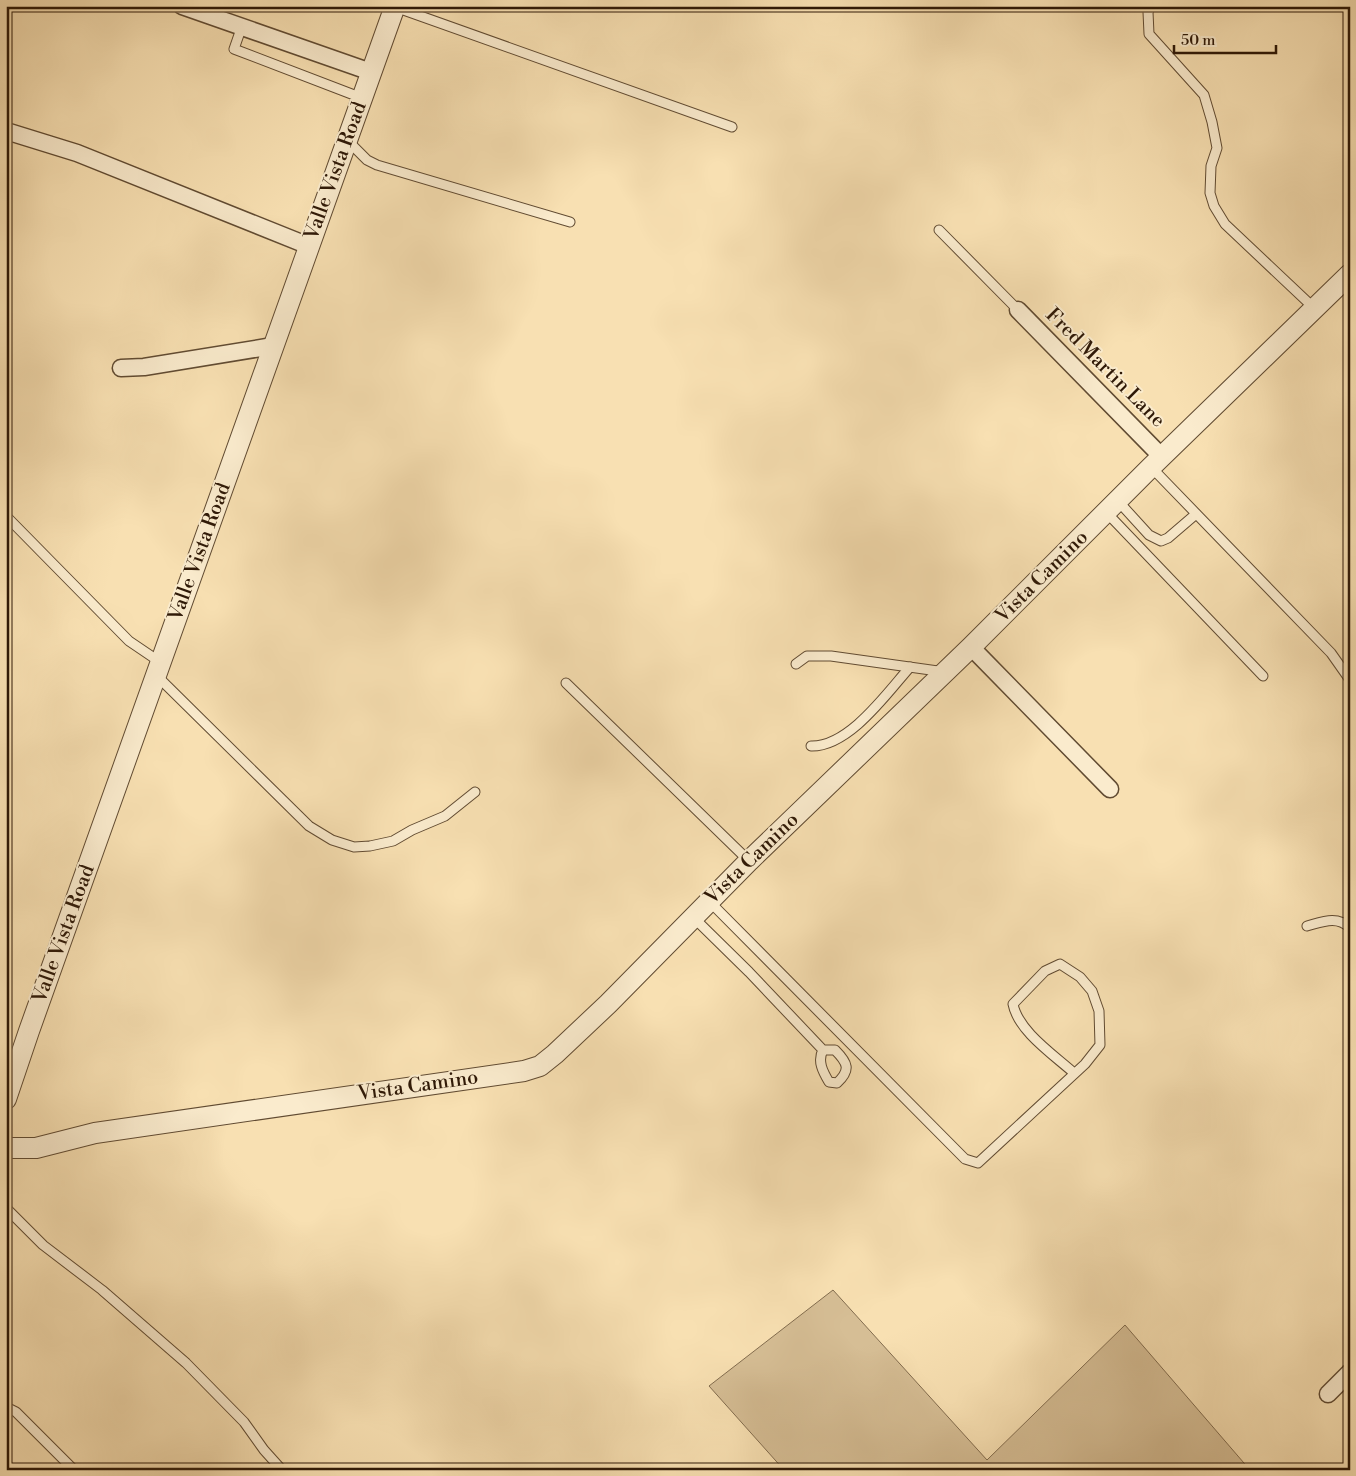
<svg xmlns="http://www.w3.org/2000/svg" width="1356" height="1476" font-family="'Libre Bodoni',serif">
<style>
.grass{fill:#d6be95;stroke:#826c4e}
.lines{fill:none;stroke-linecap:round;stroke-linejoin:round}
.service-casing{stroke:#614b32;stroke-width:11}
.minor-casing{stroke:#614b32;stroke-width:19}
.tertiary-casing{stroke:#614b32;stroke-width:22}
.service{stroke:#faebcd;stroke-width:9}
.minor{stroke:#faebcd;stroke-width:16}
.tertiary{stroke:#faebcd;stroke-width:20}
.labels{text-anchor:middle;dominant-baseline:central;stroke-width:4;stroke-linejoin:round;paint-order:stroke}
.street-label{font-size:20px;fill:#2f1907;stroke:#faebcd}
</style>
<rect width="100%" height="100%" fill="#f8e0b2"/>
<filter id="stains"><feTurbulence type="fractalNoise" baseFrequency=".004" numOctaves="4"/><feColorMatrix values="0 0 0 0 .2 0 0 0 0 .09 0 0 0 0 .02 0 0 0 .5 -.17"/></filter>
<radialGradient id="worn" r=".72"><stop offset=".6" stop-color="#630" stop-opacity="0"/><stop offset="1" stop-color="#630" stop-opacity=".3"/></radialGradient>
<polygon class="grass" points="833,1290 987,1460 1125,1325 1250,1470 784,1470 709,1386"/>
<g class="lines">
<g class="service-casing">
<g id="service">
<polyline points="1151,6 1148,12 1149,34 1204,95 1212,122 1217,148 1211,166 1210,193 1214,206 1225,224 1314,308"/>
<polyline points="395,7 732,127"/>
<polyline points="242,26 234,49 362,98"/>
<polyline points="348,141 367,160 377,165 570,222"/>
<polyline points="939,230 1018,310"/>
<polyline points="1151,467 1331,653 1350,680"/>
<polyline points="1118,501 1149,535 1161,541 1168,538 1196,514"/>
<polyline points="1106,512 1263,676"/>
<polyline points="6,516 129,641 160,662"/>
<polyline points="796,664 807,656 831,656 945,672"/>
<polyline points="156,675 309,826 332,840 354,847 370,846 393,841 412,830 445,816 475,792"/>
<polyline points="566,683 749,861"/>
<path d="M811 746C849 747 887 693 910 667"/>
<path d="M709 901 965 1159 978 1163 1085 1064 1100 1045 1099 1011 1092 991 1080 977 1060 964 1045 971 1013 1004C1018 1031 1054 1055 1074 1073"/>
<path d="M693 917 749 972 823 1050C817 1061 823 1072 829 1082L837 1083C851 1070 848 1063 835 1050H823"/>
<path d="M1307 926C1322 922 1337 915 1350 928"/>
<polyline points="6,1208 43,1245 102,1290 186,1363 244,1422 264,1450 282,1470"/>
<polyline points="6,1407 16,1412 74,1470"/>
</g>
</g>
<g class="minor-casing">
<g id="minor">
<polyline points="182,6 371,72"/>
<polyline points="6,131 77,153 309,246"/>
<polyline points="1018,310 1162,457"/>
<polyline points="121,368 144,367 273,346"/>
<polyline points="971,647 1110,789"/>
<polyline points="1328,1394 1350,1372"/>
</g>
</g>
<g class="tertiary-casing">
<g id="tertiary">
<polyline points="6,1099 29,1031 395,6"/>
<polyline points="6,1148 36,1148 95,1133 524,1071 540,1066 555,1054 608,1004 749,861 971,647 1151,467 1350,274"/>
</g>
</g>
<use href="#service" class="service"/>
<use href="#minor" class="minor"/>
<use href="#tertiary" class="tertiary"/>
</g>
<g class="labels">
<g class="street-label">
<text transform="translate(336 171) rotate(-70)">Valle Vista Road</text>
<text transform="translate(1105 368) rotate(45)">Fred Martin Lane</text>
<text transform="translate(200 552) rotate(-70)">Valle Vista Road</text>
<text transform="translate(1042 577) rotate(-45)">Vista Camino</text>
<text transform="translate(752 859) rotate(-44)">Vista Camino</text>
<text transform="translate(64 934) rotate(-70)">Valle Vista Road</text>
<text transform="translate(418 1086) rotate(-8)">Vista Camino</text>
</g>
</g>
<rect width="1356" height="1476" fill="none" stroke="#f8e0b2" stroke-width="25"/>
<rect x="8" y="8" width="1341" height="1461" fill="none" stroke="#2f1907" stroke-width="2.5"/>
<rect x="12" y="12" width="1331" height="1451" fill="none" stroke="#2f1907"/>
<path d="M1174 45v8h102v-8" fill="none" stroke="#2f1907" stroke-width="2.5"/>
<text x="1181" y="45" font-size="15" fill="#2f1907" stroke="#faebcd" stroke-width="4" paint-order="stroke">50 m</text>
<rect width="100%" height="100%" filter="url(#stains)"/>
<rect width="100%" height="100%" fill="url(#worn)"/>
</svg>
